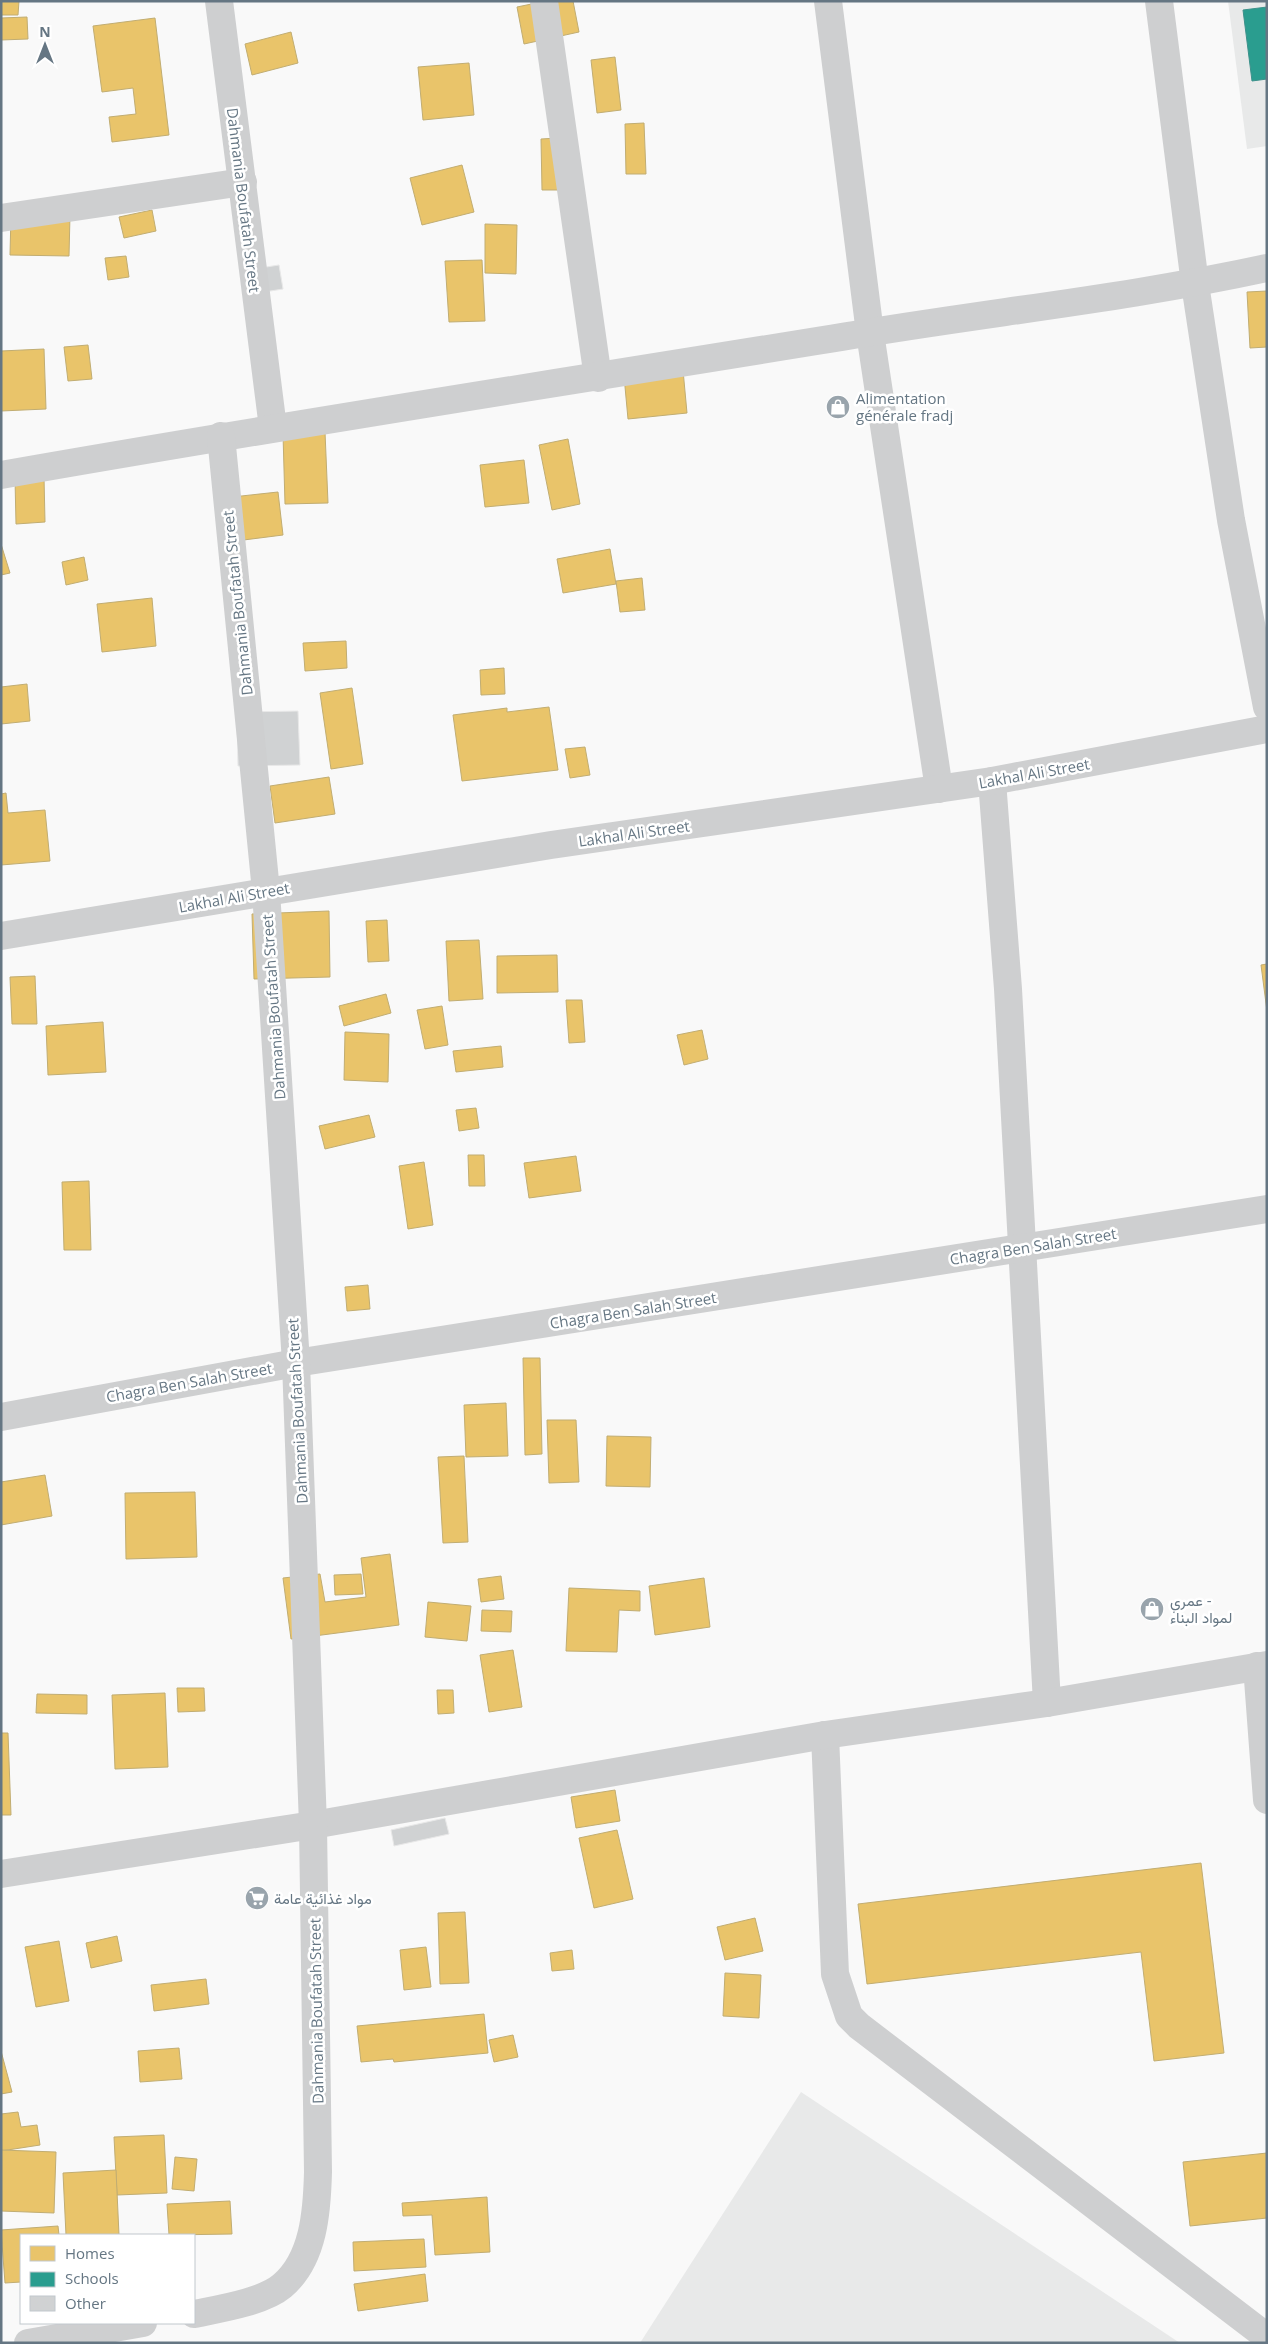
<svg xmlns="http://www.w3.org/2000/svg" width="1268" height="2344" font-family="'Open Sans',Vazirmatn,sans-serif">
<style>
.built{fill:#e8e9e9}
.homes{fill:#e9c46a;stroke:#c1ad72}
.schools{fill:#2a9d8f;stroke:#3c918b}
.building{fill:#d0d2d3;stroke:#e8e8e8}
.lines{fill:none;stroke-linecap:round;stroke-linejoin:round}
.street{stroke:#cecfd0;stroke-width:28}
.labels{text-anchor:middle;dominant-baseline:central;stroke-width:5;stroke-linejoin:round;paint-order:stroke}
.street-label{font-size:15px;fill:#657683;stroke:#fff}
.poi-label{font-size:15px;fill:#657683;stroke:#fff;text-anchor:start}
</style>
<rect width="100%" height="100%" fill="#f9f9f9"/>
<g class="built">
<polygon points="1228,1 1267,1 1267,146 1247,149"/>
<polygon points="801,2092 1180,2343 640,2343"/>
</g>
<g class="homes">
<polygon points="1,1 19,1 18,15 1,15"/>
<polygon points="546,1 573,1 579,32 524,44 517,7"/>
<polygon points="27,17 28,39 1,40 1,18"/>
<polygon points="155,18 169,135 112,142 109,117 136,114 133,88 102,92 93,26"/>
<polygon points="291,32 298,63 252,75 245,44"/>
<polygon points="615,57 621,110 597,113 591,60"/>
<polygon points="469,63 474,115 423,120 418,67"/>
<polygon points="644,123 646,174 626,174 625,124"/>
<polygon points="558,138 560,190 542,190 541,139"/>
<polygon points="462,165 474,212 422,225 410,178"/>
<polygon points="152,210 156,231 124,238 119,217"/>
<polygon points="11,214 70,215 69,256 10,255"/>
<polygon points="485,224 517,225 516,274 485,273"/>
<polygon points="126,256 129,277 108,280 105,258"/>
<polygon points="482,260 485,321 449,322 445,261"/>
<polygon points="1267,291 1267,347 1250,348 1247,292"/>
<polygon points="88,345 92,379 68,381 64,347"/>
<polygon points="44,349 46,409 1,411 1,351"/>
<polygon points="683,370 687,413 628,419 624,376"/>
<polygon points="325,432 328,503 285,504 283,434"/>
<polygon points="568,439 580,504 552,510 539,445"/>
<polygon points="524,460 529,503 485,507 480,465"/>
<polygon points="44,477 45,522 16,524 15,478"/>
<polygon points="278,492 283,535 228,542 223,498"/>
<polygon points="1,544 10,573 1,575"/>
<polygon points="610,549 616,584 563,593 557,559"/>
<polygon points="84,557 88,580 66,585 62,562"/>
<polygon points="642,578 645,610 620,612 616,581"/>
<polygon points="152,598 156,646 102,652 97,604"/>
<polygon points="346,641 347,668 305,671 303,643"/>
<polygon points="504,668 505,694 481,695 480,670"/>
<polygon points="27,684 30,721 1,724 1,687"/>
<polygon points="352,688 363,764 331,769 320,693"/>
<polygon points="549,707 558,770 462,781 453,715 507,708 507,712"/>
<polygon points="585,747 590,775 570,778 565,749"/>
<polygon points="329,777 335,814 275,823 270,786"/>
<polygon points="6,793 8,813 45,810 50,861 1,865 1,794"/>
<polygon points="329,911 330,977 254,979 252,914"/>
<polygon points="387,920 389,961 368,962 366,921"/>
<polygon points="479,940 483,999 449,1001 446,941"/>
<polygon points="557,955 558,992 497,993 497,956"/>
<polygon points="1267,964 1267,1011 1261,965"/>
<polygon points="35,976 37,1024 12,1024 10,977"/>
<polygon points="386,994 391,1013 344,1026 339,1006"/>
<polygon points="566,1000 582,1000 585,1042 569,1043"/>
<polygon points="442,1006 448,1045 425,1049 417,1010"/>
<polygon points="103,1022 106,1072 48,1075 46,1026"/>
<polygon points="702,1030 708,1059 684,1065 677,1035"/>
<polygon points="345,1032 389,1034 388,1082 344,1080"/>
<polygon points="501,1046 503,1067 456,1072 453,1051"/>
<polygon points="476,1108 479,1128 459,1131 456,1110"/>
<polygon points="369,1115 375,1137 325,1149 319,1126"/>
<polygon points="468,1155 484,1155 485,1186 469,1186"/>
<polygon points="576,1156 581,1191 529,1198 524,1163"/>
<polygon points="424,1162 433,1225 408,1229 399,1166"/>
<polygon points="89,1181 91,1250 64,1250 62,1182"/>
<polygon points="368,1285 370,1309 347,1311 345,1287"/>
<polygon points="523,1358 540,1358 542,1454 525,1455"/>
<polygon points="506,1403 508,1456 466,1457 464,1405"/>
<polygon points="547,1420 576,1420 579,1482 549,1483"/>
<polygon points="607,1436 651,1437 650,1487 606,1486"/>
<polygon points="464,1456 468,1542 443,1543 438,1457"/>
<polygon points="45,1475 52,1516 1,1525 1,1482"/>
<polygon points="195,1492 197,1557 126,1559 125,1493"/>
<polygon points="390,1554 399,1625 291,1639 283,1578 320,1574 325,1602 366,1597 361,1558"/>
<polygon points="361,1574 363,1594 335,1595 334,1575"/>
<polygon points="501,1576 504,1599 481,1602 478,1579"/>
<polygon points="704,1578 710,1627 655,1635 649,1586"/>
<polygon points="569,1588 640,1591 640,1611 619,1610 617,1652 566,1651"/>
<polygon points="428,1602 471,1606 467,1641 425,1637"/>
<polygon points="482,1610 512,1611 511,1632 481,1631"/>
<polygon points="513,1650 522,1707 489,1712 480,1655"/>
<polygon points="177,1688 204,1688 205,1711 178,1712"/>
<polygon points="437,1690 453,1690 454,1713 438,1714"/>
<polygon points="165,1693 168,1767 115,1769 112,1695"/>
<polygon points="37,1694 87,1695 87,1714 36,1713"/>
<polygon points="1,1733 8,1733 11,1815 1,1815"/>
<polygon points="615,1790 620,1821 576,1828 571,1797"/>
<polygon points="617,1830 633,1899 594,1908 579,1838"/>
<polygon points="1201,1863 1224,2053 1154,2061 1141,1952 867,1984 858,1904"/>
<polygon points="465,1912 469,1983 440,1984 438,1913"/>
<polygon points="755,1918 763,1951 725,1960 717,1927"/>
<polygon points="117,1936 122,1961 91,1968 86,1943"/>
<polygon points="59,1941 69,2001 36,2007 25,1947"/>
<polygon points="426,1947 431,1987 404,1990 400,1950"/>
<polygon points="572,1950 574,1969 552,1971 550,1953"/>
<polygon points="725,1973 761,1975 759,2018 723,2016"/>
<polygon points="206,1979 209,2004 154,2011 151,1985"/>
<polygon points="484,2014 488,2053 394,2062 393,2059 361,2062 357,2026"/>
<polygon points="513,2035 518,2057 494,2062 489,2040"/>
<polygon points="179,2048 182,2079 140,2082 138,2051"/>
<polygon points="1,2051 12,2092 1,2094"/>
<polygon points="18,2112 21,2127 37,2125 40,2145 1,2151 1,2114"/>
<polygon points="164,2135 167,2193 117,2195 114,2137"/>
<polygon points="1,2150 56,2152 54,2213 1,2211"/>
<polygon points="1267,2153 1267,2218 1190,2226 1183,2162"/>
<polygon points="175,2157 197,2159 194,2191 172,2189"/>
<polygon points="116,2170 119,2235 66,2235 63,2173"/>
<polygon points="487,2197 490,2252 435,2255 432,2215 403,2216 402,2203"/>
<polygon points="230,2201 232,2234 169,2235 167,2204"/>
<polygon points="58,2226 59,2235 21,2235 21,2282 5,2283 1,2230"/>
<polygon points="424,2239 426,2267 354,2271 353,2242"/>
<polygon points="425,2274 428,2301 358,2311 354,2284"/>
</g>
<polygon class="schools" points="1267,7 1267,79 1252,81 1243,10"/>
<g class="building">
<polygon points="279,265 283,289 264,292 260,268"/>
<polygon points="298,711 300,765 238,766 237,712"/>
<polygon points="445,1818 449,1834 394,1846 391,1830"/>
</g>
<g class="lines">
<g class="street">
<polyline points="219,1 273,428"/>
<polyline points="544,1 598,378"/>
<polyline points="828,1 870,333 939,789"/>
<polyline points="1159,1 1195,284 1231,520 1267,707"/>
<polyline points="1,218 243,182"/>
<path d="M1 475C289 424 578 380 866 333 1000 311 1134 297 1267 268"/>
<polyline points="992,781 1008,989 1047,1703"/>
<polyline points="1,936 551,845 992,781 1267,729"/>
<polyline points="1,1417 296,1363 1267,1209"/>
<polyline points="1257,1666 1267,1800"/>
<polyline points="825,1735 835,1974 849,2016 859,2026 1267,2337"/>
<polyline points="1,1874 313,1825 825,1735 1047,1703 1267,1665"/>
<path d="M194 2314C218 2309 263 2302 282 2286 314 2259 317 2211 318 2172L313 1825 296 1363 266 891 221 436"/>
<polyline points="28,2343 143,2323"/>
</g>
</g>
<defs>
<g id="shop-disc" transform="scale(1.25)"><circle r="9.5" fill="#99a4ac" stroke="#fff"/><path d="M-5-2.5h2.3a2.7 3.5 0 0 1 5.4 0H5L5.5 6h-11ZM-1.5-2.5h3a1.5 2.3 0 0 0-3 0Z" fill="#fff"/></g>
<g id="supermarket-disc" transform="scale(1.25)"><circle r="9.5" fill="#99a4ac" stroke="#fff"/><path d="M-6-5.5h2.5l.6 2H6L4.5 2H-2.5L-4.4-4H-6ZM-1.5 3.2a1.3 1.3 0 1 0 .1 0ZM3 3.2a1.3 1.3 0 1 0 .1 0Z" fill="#fff"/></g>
</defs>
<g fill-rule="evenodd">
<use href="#shop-disc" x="838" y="407"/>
<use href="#shop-disc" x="1152" y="1609"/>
<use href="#supermarket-disc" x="257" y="1898"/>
</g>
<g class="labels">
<g class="street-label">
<text transform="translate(244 200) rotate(83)">Dahmania Boufatah Street</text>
<text transform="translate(237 603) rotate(-96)">Dahmania Boufatah Street</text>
<text transform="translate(1034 773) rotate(-10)">Lakhal Ali Street</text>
<text transform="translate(634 833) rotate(-8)">Lakhal Ali Street</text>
<text transform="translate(234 897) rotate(-10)">Lakhal Ali Street</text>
<text transform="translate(273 1007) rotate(-94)">Dahmania Boufatah Street</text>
<text transform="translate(1033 1246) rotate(-9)">Chagra Ben Salah Street</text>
<text transform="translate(633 1310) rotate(-9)">Chagra Ben Salah Street</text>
<text transform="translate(189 1382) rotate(-10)">Chagra Ben Salah Street</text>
<text transform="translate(297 1411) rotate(-93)">Dahmania Boufatah Street</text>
<text transform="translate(316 2011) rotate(-91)">Dahmania Boufatah Street</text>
</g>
<g class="poi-label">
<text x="856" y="398">Alimentation<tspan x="856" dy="17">générale fradj</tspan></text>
<text x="1170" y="1600">عمري -<tspan x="1170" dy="17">لمواد البناء</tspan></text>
<text x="274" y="1898">مواد غذائية عامة</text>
</g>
</g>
<rect width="1268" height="2344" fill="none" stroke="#657683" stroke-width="5"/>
<rect x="20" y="2234" width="175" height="90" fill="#ffffff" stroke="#c1c8cd"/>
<rect x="30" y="2246" width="25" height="15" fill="#e9c46a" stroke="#c1c8cd"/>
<text x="65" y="2259" font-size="15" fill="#657683">Homes</text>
<rect x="30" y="2272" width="25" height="15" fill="#2a9d8f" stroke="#c1c8cd"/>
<text x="65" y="2284" font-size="15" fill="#657683">Schools</text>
<rect x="30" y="2296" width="25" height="15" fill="#d0d2d3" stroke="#c1c8cd"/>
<text x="65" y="2309" font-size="15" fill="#657683">Other</text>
<g transform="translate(45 45)" stroke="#ffffff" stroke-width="4" paint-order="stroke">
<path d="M0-4L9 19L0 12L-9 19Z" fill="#657683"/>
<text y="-8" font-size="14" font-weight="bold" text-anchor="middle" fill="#657683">N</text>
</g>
</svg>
